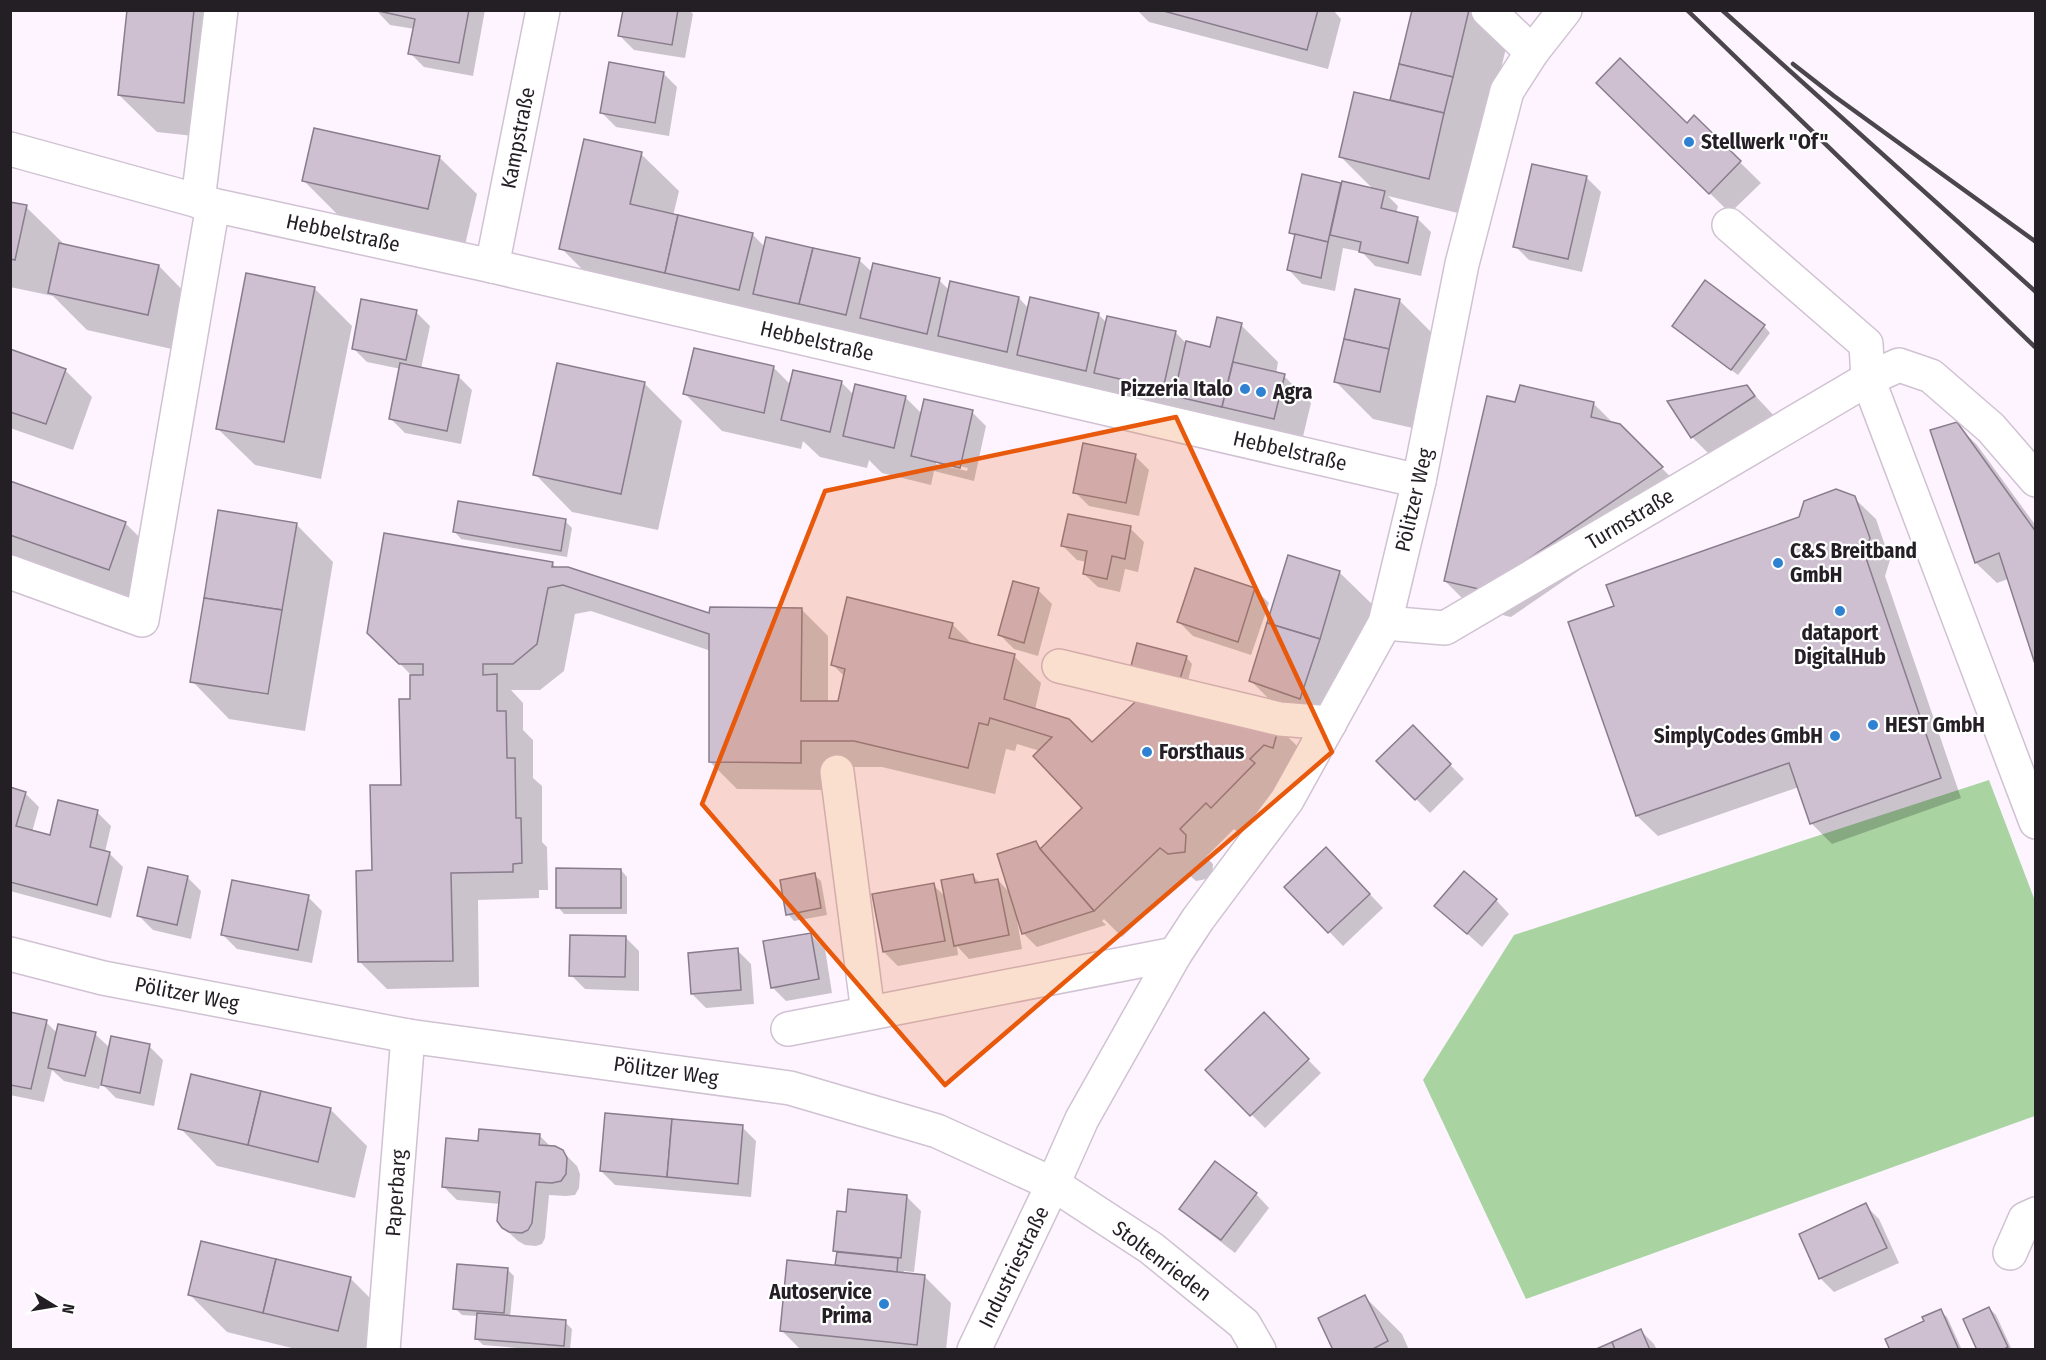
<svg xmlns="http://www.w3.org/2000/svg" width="2046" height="1360" font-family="'Fira Sans Condensed',sans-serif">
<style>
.green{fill:#a9d4a2}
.shadow{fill:#0003;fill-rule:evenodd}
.building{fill:#cec0d1;stroke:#897c8c;stroke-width:1.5}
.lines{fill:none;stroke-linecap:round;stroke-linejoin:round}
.minor-casing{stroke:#d0c2d2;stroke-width:36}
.major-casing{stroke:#d0c2d2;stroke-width:36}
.minor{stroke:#fff;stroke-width:33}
.major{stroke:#fff;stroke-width:33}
.rail{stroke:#4b454c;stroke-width:4.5}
.marked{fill:#e8590c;fill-opacity:0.2;stroke:#e8590c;stroke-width:4.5;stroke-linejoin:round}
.poi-dot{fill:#2e82d1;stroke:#fff;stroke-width:2}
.labels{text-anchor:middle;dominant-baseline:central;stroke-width:4.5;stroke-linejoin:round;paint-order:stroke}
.street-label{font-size:21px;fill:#241e25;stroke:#fff}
.poi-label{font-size:21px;font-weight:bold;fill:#241e25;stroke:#fff;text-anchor:start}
</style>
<rect width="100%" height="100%" fill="#fdf4ff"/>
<polygon class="green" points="1989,780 2035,901 2035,1116 1526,1299 1423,1080 1514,935"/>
<g class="shadow">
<polygon points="128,10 235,10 221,139 157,132 119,95"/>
<polygon points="376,10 485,10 473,76 424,67 410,53 415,29 390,25"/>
<polygon points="624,10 689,10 693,14 685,58 634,50 620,36"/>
<polygon points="1137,10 1333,10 1341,19 1328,69 1149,22"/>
<polygon points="1413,10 1469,10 1506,48 1466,215 1388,196 1398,206 1396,214 1417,218 1431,232 1421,276 1375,266 1362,252 1343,248 1335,291 1302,284 1289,270 1296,238 1291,232 1303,176 1374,190 1340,156 1391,102"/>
<polygon points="663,73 677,87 669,136 616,127 602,113"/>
<polygon points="1598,83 1687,125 1694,117 1761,183 1730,213"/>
<polygon points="641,154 679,191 673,216 752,234 765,247 859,260 872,272 939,280 950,291 1019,298 1029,309 1098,314 1107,323 1176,333 1187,344 1211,349 1241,325 1278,362 1276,374 1284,376 1311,403 1301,445 598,285 561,248"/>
<polygon points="439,157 477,194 465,245 341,218 303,180"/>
<polygon points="1533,166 1587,178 1601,192 1582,272 1529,260 1515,246"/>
<polygon points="10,203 26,207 64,244 159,266 196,304 185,352 87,330 53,296 10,287"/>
<polygon points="314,288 352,326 321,479 255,465 217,428"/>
<polygon points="1400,301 1437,338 1417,429 1373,419 1336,382"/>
<polygon points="416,312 430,326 421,369 458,376 472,390 461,444 405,433 391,419 401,369 367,362 353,348"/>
<polygon points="1764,326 1770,333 1738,375 1680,332"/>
<polygon points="10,350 65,370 92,397 73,450 10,428"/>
<path d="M774 368 791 385 841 382 854 395 905 397 922 414 972 412 986 426 974 481 934 471 931 485 882 473 869 460 867 468 820 457 803 441 801 449 722 431 685 394ZM936 460 968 468 967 471 936 464Z"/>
<polygon points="645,384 682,421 658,530 572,512 535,474"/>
<polygon points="1747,387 1781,423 1719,464 1692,437"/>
<polygon points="1594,404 1614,424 1619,426 1689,495 1511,617 1472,608 1445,581"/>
<polygon points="1956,424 1977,445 2036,526 2036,662 2008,579 1997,583 1976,563 1932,431"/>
<polygon points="1135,456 1149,470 1139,516 1089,506 1075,492"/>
<polygon points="10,482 125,523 163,560 146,606 10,558"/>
<polygon points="1854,498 1876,519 1890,560 1885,576 1961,798 1832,844 1811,823 1799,787 1658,836 1637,816 1570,623 1616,607"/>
<polygon points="565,521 572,528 567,557 461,539 455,532"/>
<polygon points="296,524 333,562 305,731 229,719 192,681"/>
<polygon points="1130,528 1144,542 1138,572 1125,569 1120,592 1098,587 1084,574 1087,562 1077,560 1063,546"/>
<polygon points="552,563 557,569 710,615 801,609 828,636 828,702 839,702 845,677 833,665 952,624 974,646 1014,656 1041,683 1035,710 1092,744 1278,727 1305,754 1281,791 1239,833 1234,829 1206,857 1213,864 1212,878 1196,881 1188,874 1122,937 1104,919 1102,921 1106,925 1037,947 1023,933 1019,920 1017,920 1022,949 969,959 957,946 958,955 898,966 884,952 933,885 946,897 972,875 981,884 998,880 1010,893 1036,843 1042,849 1084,808 1040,751 1017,744 1015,751 1006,749 995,794 882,767 827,767 827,790 737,789 710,762 711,651 591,611 575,614 564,671 540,690 511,690 523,703 523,730 533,740 533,778 542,786 542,842 547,847 548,890 539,890 539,898 478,900 479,987 387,989 360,962 373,872 402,786 412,700 411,675 369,632"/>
<polygon points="1196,570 1255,589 1269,603 1251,655 1193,636 1179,622"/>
<polygon points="1339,572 1377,609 1338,735 1288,718 1250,680"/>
<polygon points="1038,590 1052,604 1038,656 1014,649 1000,635"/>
<polygon points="1186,657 1192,664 1187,685 1139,672 1133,666"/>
<polygon points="1413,727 1464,779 1430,813 1378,761"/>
<polygon points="10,789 25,793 39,807 32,832 51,837 97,812 111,826 105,852 109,853 123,867 111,918 10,891"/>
<polygon points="1340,863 1383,908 1343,946 1286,887"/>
<polygon points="621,870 627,877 627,914 564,914 558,907"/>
<polygon points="814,875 821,881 827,915 794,921 788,914"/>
<polygon points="187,877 201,891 191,939 153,930 139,916"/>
<polygon points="308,897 322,911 312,963 237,949 223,935"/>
<polygon points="1496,900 1509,914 1482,947 1436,906"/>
<polygon points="811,935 825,949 832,993 786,1001 772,987"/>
<polygon points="625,937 639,951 639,991 585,989 571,975"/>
<polygon points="737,950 751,964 754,1004 706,1008 692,994"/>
<polygon points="10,1014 46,1022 58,1034 95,1034 110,1048 149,1046 163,1060 154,1106 116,1098 101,1083 99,1089 64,1081 52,1070 44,1102 10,1095"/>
<polygon points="1264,1015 1321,1073 1265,1128 1207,1070"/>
<polygon points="330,1109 367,1146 355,1198 217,1166 180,1128"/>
<polygon points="742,1127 756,1141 751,1197 615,1185 601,1171"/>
<polygon points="539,1135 551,1147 562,1151 577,1166 580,1174 579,1188 575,1195 566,1196 549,1195 545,1238 542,1244 536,1246 525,1245 518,1241 503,1227 500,1204 457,1200 443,1186 479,1142"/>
<polygon points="1256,1194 1269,1208 1235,1253 1195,1222 1181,1209"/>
<polygon points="907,1197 921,1211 914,1272 904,1271 903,1274 924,1276 951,1303 946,1350 801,1350 781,1330 840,1267 837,1265 838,1254 835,1251 847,1214"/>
<polygon points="1865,1205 1879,1219 1899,1263 1834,1292 1820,1278"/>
<polygon points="507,1269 514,1276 510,1318 565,1322 572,1329 570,1350 541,1350 483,1345 476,1338 478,1316 462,1315 455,1308"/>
<polygon points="350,1278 388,1316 379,1350 300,1350 227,1332 190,1295"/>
<polygon points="1365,1297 1402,1334 1409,1350 1335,1350"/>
<polygon points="1989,1308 1996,1315 2012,1350 1979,1350"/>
<polygon points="1940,1311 1947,1317 1962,1350 1891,1350"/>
<polygon points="1640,1330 1654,1344 1657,1350 1598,1350"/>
</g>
<g class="building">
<polygon points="127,10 194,10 184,103 118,95"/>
<polygon points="374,10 469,10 459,63 408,54 415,19"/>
<polygon points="623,10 678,10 672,45 618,36"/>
<polygon points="1160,10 1318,10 1307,50"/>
<polygon points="1412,10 1469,10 1453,77 1399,64"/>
<polygon points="1620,58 1687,123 1694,115 1741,161 1709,194 1596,83"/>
<polygon points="609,62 664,72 655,123 600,113"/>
<polygon points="1399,64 1453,77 1444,113 1390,100"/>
<polygon points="1354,92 1444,113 1429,179 1339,157"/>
<polygon points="314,128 440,156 428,209 302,181"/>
<polygon points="584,139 642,152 630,204 678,215 665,273 559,249"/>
<polygon points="1532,164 1587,176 1568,259 1513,247"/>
<polygon points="1302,174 1341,183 1328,242 1289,233"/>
<polygon points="1342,181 1385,191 1381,208 1418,217 1408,263 1359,252 1361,242 1330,235"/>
<polygon points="10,202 27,205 15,260 10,259"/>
<polygon points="678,215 753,233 739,290 665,273"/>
<polygon points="1295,234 1328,242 1321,278 1287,270"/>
<polygon points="766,237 813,248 799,304 753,294"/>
<polygon points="59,243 159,265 148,315 48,293"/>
<polygon points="813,248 860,258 846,315 799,304"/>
<polygon points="873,263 940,278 927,334 860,318"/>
<polygon points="246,273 315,287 284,442 216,429"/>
<polygon points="1705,280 1765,325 1731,370 1672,326"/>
<polygon points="950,281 1019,297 1007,352 938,336"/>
<polygon points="1355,289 1400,299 1389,349 1344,339"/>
<polygon points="1030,297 1099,313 1086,371 1017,355"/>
<polygon points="361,299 417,310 406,360 352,349"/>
<polygon points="1107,316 1176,331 1163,389 1094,373"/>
<polygon points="1217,317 1242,323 1222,407 1174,396 1186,341 1210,347"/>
<polygon points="1344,339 1389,349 1380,392 1334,382"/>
<polygon points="694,348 774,366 764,413 683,394"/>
<polygon points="10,349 66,369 46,424 10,412"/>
<polygon points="1233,362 1285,374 1274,419 1222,407"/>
<polygon points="400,363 459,375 447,431 389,419"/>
<polygon points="557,363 645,382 621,494 533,475"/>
<polygon points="793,370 842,381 830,432 781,420"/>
<polygon points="855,384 906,396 894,448 843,436"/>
<polygon points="1520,385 1594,402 1591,417 1620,424 1663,467 1483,590 1444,581 1487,396 1515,402"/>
<polygon points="1747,385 1755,396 1691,438 1667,401"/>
<polygon points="924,399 973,410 960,468 911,456"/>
<polygon points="1957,422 2036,532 2036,667 1999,553 1975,563 1930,430"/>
<polygon points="1083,443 1136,454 1126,503 1073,493"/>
<polygon points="10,481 126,522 109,570 10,535"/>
<polygon points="1836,489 1855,496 1870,538 1865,555 1941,778 1810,824 1789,763 1636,816 1568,622 1614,606 1606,585 1799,517 1804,501"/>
<polygon points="458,501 566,519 561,551 453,532"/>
<polygon points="218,510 297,523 282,610 204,598"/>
<polygon points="1068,514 1131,526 1125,559 1112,556 1107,579 1083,574 1087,551 1061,546"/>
<polygon points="384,533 553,562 552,567 568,567 709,613 710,607 802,608 801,701 838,701 845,669 831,665 847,597 953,623 949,638 1015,654 1004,699 1069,719 1092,742 1147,691 1279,726 1273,748 1264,745 1250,759 1255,763 1211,808 1206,803 1180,829 1186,835 1185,852 1168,854 1160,848 1094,911 1040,849 1082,808 1033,756 1052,737 990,718 988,725 979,723 968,768 854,741 801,741 801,763 709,762 709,634 563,585 548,588 537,644 513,664 483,664 483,675 497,674 497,711 506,711 507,758 515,758 516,818 521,818 522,863 513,864 513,872 451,873 453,961 358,962 356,871 372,870 370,785 401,785 399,699 410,699 410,675 423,675 423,664 399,664 367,633"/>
<polygon points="1288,555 1340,571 1320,639 1267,623"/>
<polygon points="1195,568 1255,588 1238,642 1177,622"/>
<polygon points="1013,581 1039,588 1024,643 998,635"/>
<polygon points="204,598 282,610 268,694 190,682"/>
<polygon points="1267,623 1320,639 1300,699 1249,681"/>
<polygon points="1137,643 1187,656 1180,679 1131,666"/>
<polygon points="1413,725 1451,764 1415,800 1376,761"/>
<polygon points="10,787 26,792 16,826 50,835 58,800 98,810 90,847 110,852 97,905 10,882"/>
<polygon points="1036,841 1040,849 1094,911 1022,934 997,854"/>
<polygon points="1326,847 1370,894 1328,933 1284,887"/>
<polygon points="148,867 188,876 177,925 137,916"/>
<polygon points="556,868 621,869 621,908 556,908"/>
<polygon points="1464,871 1497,899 1467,934 1434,906"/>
<polygon points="815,873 821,908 786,915 780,880"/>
<polygon points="973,874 975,883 998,879 1009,935 954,946 941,880"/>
<polygon points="232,880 309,895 298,950 221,935"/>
<polygon points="934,883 945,941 883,952 872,894"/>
<polygon points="811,933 819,979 771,988 763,941"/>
<polygon points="570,935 626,936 625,977 569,976"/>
<polygon points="738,948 741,990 691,994 688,953"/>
<polygon points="10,1012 47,1020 31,1089 10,1085"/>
<polygon points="1264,1012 1309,1059 1250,1116 1205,1070"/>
<polygon points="58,1024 96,1032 85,1076 48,1068"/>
<polygon points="111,1036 150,1044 140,1093 101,1085"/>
<polygon points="191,1074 261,1091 248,1145 178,1129"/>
<polygon points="261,1091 331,1108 318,1162 248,1145"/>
<polygon points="605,1113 672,1119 667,1177 600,1171"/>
<polygon points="672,1119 743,1125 738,1184 667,1177"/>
<polygon points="479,1129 540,1134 539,1145 555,1146 563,1150 567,1158 566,1174 561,1181 552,1183 536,1182 532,1223 528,1230 522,1233 509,1232 502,1228 497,1221 500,1192 442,1187 446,1138 478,1141"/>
<polygon points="1215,1161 1257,1193 1221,1240 1179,1209"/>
<polygon points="848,1189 907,1195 901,1258 833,1251 837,1211 846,1212"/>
<polygon points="1866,1203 1887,1248 1819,1279 1799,1234"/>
<polygon points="201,1241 276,1259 263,1313 188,1295"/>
<polygon points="837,1252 898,1258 897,1272 835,1265"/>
<polygon points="276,1259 351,1277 338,1331 263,1313"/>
<polygon points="787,1260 925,1275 917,1345 780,1331"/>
<polygon points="457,1264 508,1268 504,1313 453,1309"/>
<polygon points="1365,1295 1388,1341 1371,1350 1333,1350 1318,1318"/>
<polygon points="1989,1307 2008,1347 2003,1350 1977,1350 1963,1319"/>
<polygon points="1941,1309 1959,1350 1890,1350 1885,1339 1924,1321 1922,1317"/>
<polygon points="477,1313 566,1320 564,1346 475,1339"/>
<polygon points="1641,1329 1650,1350 1615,1350 1612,1342"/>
<polygon points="1612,1342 1615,1350 1594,1350"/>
</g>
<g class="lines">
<g class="minor-casing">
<g id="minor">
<polyline points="1488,10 1532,52"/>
<polyline points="10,149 213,205 492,266 1419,481"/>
<polyline points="198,201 221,10"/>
<polyline points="1729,225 1866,344 1868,379 2036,822"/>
<polyline points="492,266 543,10"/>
<polyline points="10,572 142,620 213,205"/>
<polyline points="1385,623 1445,628 1868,379 1899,365 1931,376 1991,428 2036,480"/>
<polyline points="1059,666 1280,719 1330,723"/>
<polyline points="837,772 868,1013"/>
<polyline points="788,1029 1175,954"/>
<polyline points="2010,1253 2025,1219 2036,1214"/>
<polyline points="383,1350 408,1036"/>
<polyline points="1259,1350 1244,1324 1183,1274 1151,1248 1053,1184 1082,1119 1175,954 1198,919 1287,800 1385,623 1419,481 1462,264 1507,91 1532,52 1565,10"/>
</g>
</g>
<g class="major-casing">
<polyline id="major" points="10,954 103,978 408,1036 790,1088 937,1131 1053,1184 974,1350"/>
</g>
<use href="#minor" class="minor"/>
<use href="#major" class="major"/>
<g class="rail">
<polyline points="1687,10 2036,348"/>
<polyline points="1722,10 2036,292"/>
<polyline points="1793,64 1834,96 2036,242"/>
</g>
</g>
<path class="marked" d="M1176 417 1332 752 945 1085 702 804 825 491Z"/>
<g class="poi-dot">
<circle cx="1689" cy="142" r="6"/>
<circle cx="1245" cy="389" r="6"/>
<circle cx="1261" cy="392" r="6"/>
<circle cx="1778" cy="563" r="6"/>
<circle cx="1840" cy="611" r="6"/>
<circle cx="1873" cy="725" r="6"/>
<circle cx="1835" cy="736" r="6"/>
<circle cx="1147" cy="752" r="6"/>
<circle cx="884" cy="1304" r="6"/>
</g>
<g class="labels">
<g class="street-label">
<text transform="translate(518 138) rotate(-79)">Kampstraße</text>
<text transform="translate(343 233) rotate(12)">Hebbelstraße</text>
<text transform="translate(817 341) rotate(13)">Hebbelstraße</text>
<text transform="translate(1290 451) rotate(13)">Hebbelstraße</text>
<text transform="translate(1414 500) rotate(-77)">Pölitzer Weg</text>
<text transform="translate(1630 519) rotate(-31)">Turmstraße</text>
<text transform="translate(187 994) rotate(11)">Pölitzer Weg</text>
<text transform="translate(666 1071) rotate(8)">Pölitzer Weg</text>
<text transform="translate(396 1193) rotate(-86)">Paperbarg</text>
<text transform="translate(1162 1261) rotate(37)">Stoltenrieden</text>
<text transform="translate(1014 1267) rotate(-64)">Industriestraße</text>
</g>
<g class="poi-label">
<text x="1701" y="142">Stellwerk "Of"</text>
<text x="1233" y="389" text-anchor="end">Pizzeria Italo</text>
<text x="1273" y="392">Agra</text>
<text x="1790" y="551">C&amp;S Breitband<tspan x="1790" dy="24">GmbH</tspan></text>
<text x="1840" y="633" text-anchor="middle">dataport<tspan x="1840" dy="24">DigitalHub</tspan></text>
<text x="1885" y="725">HEST GmbH</text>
<text x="1823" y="736" text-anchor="end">SimplyCodes GmbH</text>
<text x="1159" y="752">Forsthaus</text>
<text x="872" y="1292" text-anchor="end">Autoservice<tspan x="872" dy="24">Prima</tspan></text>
</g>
</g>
<rect width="2046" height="1360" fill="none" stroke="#241e25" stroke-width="24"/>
<g transform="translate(54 1306) rotate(101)" stroke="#ffffff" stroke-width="4.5" paint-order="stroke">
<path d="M0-4.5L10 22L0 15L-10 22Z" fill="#241e25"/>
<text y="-9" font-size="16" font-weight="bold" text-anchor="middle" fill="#241e25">N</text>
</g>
</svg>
